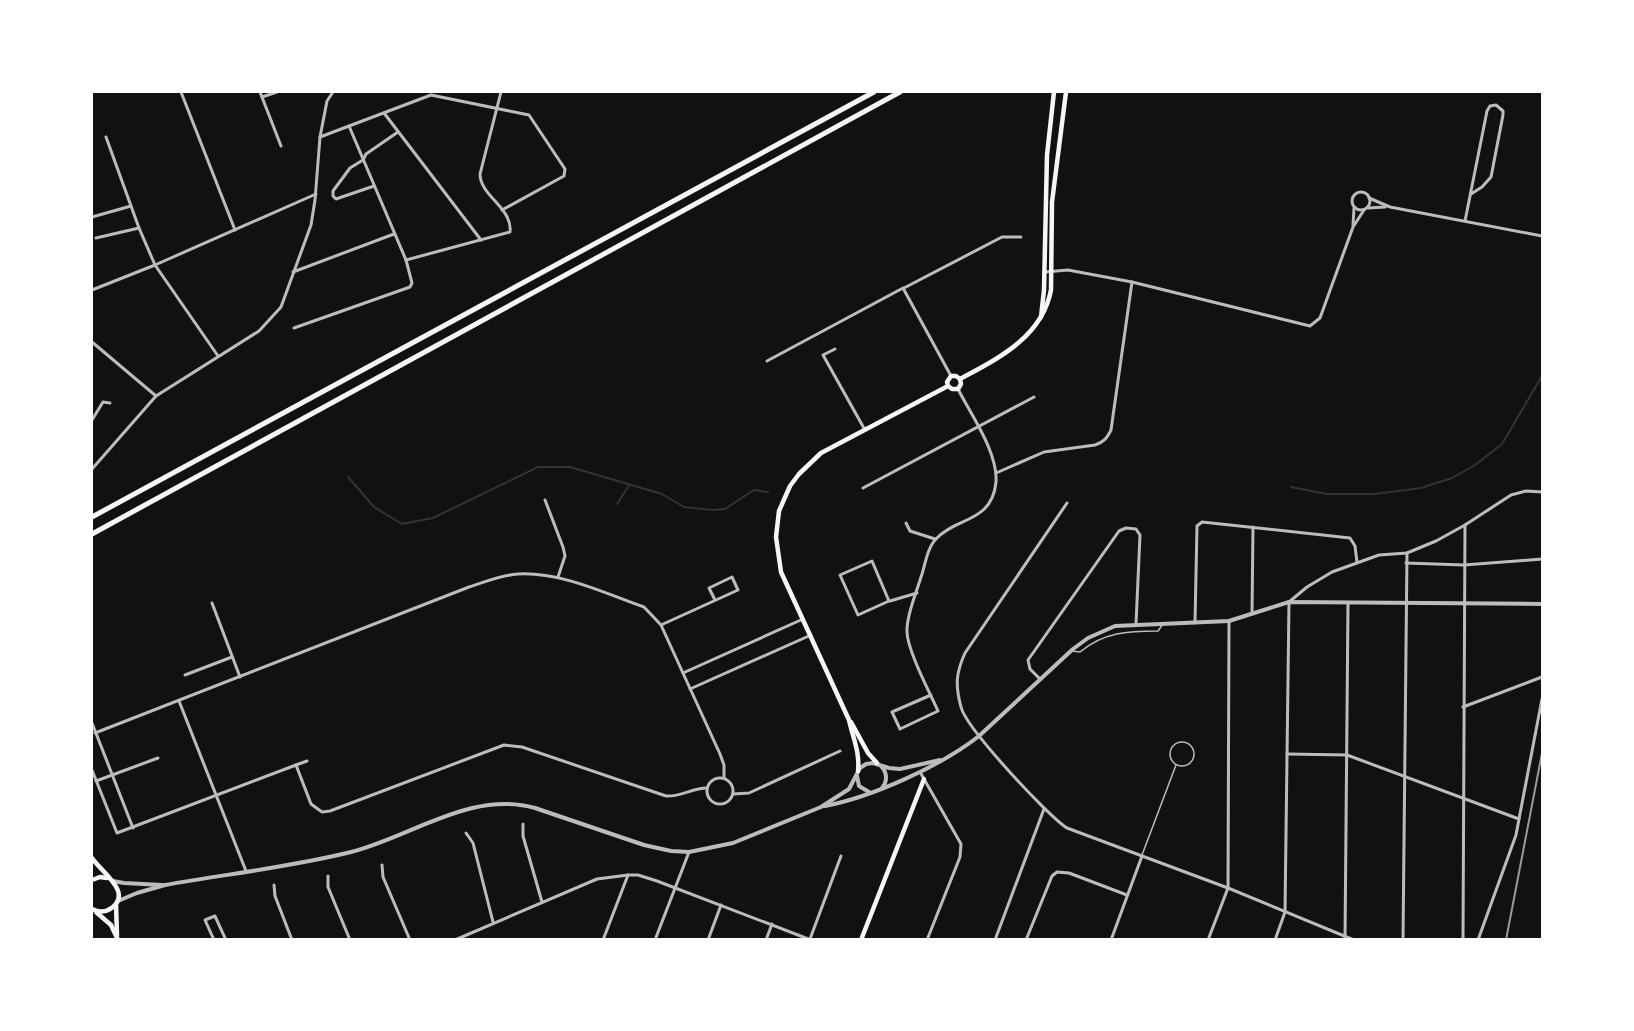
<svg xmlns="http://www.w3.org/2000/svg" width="1634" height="1031" font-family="Arial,sans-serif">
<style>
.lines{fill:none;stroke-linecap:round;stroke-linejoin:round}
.stream{stroke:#333;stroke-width:2}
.service{stroke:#bcbcbc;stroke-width:1.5}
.minor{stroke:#bcbcbc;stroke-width:3}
.tertiary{stroke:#bcbcbc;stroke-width:4}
.secondary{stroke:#f5f5f5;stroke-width:4.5}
.trunk{stroke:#f5f5f5;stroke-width:5}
.rail{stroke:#9a9a9a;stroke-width:2}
</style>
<rect width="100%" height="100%" fill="#111"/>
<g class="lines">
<g class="stream">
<polyline points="348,477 374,507 402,524 433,518 538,467 570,467 662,494 684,507 713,510 725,509 754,490 768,492"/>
<polyline points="1291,487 1327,494 1375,494 1421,488 1452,478 1475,465 1502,444 1542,376"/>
<polyline points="617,504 630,484"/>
</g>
<g class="service">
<path d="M1072 651 1080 652C1104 632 1128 631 1158 631L1163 624"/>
<circle cx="1182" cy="754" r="12"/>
<polyline points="1142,855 1176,765"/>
</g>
<g class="minor">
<polyline points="181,92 235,230"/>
<polyline points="260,92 281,146"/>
<polyline points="262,97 277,92"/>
<polyline points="384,113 481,240"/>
<polyline points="106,137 139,228 155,265 218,356"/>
<polyline points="320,137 431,95 529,115 565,169 564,176 502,210"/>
<polyline points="374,186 336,199 333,196 333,191 350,168 363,160 366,154 398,132"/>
<circle cx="1361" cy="201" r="9"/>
<polyline points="1369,198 1390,207 1542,236"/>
<polyline points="1368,208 1385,207"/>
<polyline points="92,217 131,206"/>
<polyline points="1465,221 1487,111 1490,106 1496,105 1503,111 1503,115 1491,177 1482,187 1471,194"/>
<polyline points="1353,225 1354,208"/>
<polyline points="96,238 139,228"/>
<path d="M406 260 510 232C513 208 480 196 480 174L501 92"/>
<polyline points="293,272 394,234"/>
<polyline points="1045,272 1068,270 1132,282 1310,326 1320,318 1353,227 1364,210"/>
<polyline points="904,288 1002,237 1021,237"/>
<polyline points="92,290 155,265 316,194"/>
<polyline points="294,328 410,287 412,283 406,260 349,126"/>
<polyline points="92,342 156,396"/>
<polyline points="835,349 823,355 865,430"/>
<polyline points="767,361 903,288 951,376"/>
<polyline points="92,420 103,402 110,403"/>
<polyline points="92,469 156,396 259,331 281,307 311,225 315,200 320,137 327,101 333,92"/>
<path d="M996 473 1044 452 1095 445C1104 442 1107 438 1111 430L1132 282"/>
<polyline points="863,488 1034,397"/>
<polyline points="545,500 563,547 565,556 558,577"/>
<path d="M1067 503 965 653C956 673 955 685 961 707 966 728 1047 815 1067 828L1228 888 1354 940"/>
<polyline points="906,523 910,531 935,539"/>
<polygon points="872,561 889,601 858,615 840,575"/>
<polyline points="1406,563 1464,565 1542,559"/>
<polyline points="890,601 917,593"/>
<polyline points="212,603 240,677"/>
<polyline points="1252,614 1253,527"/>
<polyline points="1195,623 1197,526 1202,522 1350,538 1355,546 1357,562"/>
<polyline points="661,625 738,590 732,577 709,588 715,600"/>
<polyline points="683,673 803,619"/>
<polyline points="185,675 232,657"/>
<polyline points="1040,679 1030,669 1028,660 1119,531 1126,528 1136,529 1140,535 1136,624"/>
<polyline points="690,689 811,635"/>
<path d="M931 695 892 712 900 729 938 711C930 693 906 648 907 630 907 613 916 594 921 577 925 566 927 548 936 539 956 517 992 523 996 482 998 452 971 415 958 389"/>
<polyline points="179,701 246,871"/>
<polyline points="1463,707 1542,677"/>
<polyline points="92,723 133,828"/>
<path d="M95 733 469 587C485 582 501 575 518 574 562 572 604 593 644 607L661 625 720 754 724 765V778"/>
<polyline points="1287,754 1347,755 1519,819 1516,835 1478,940"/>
<polyline points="296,765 307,761"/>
<path d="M92 770 117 833 296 765 311 804 322 812 330 811 504 745 522 747 666 796C681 797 692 788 707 788"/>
<polyline points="920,772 961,844 960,857 927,940"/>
<circle cx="720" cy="791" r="13"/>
<polyline points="96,781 158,758"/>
<polyline points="733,794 749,793 840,751"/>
<polyline points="1519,819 1542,699"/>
<polyline points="523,824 523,836 542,902"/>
<polyline points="466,833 473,843 493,922"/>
<polyline points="382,865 383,877 410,940"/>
<polyline points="328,876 328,887 350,940"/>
<polyline points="274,885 275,896 292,940"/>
<polyline points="810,939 841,856"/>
<polyline points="214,940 205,920 215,916 226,940"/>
<polyline points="455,940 597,879 628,875 638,875 657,881 811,940"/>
<polyline points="603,940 628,875"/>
<polyline points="655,940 689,852"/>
<polyline points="708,940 721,905"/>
<polyline points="766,940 772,924"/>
<polyline points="995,940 1044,809"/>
<polyline points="1026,940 1052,876 1057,872 1069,873 1127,895"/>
<polyline points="1111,940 1142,856"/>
<polyline points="1208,940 1228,888 1229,621"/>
<polyline points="1275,940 1285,912 1289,602 1307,587 1332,572 1379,555 1407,553 1436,541 1465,525 1511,495 1526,491 1542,492"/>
<polyline points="1345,940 1348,603"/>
<polyline points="1403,940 1407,553"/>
<polyline points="1463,940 1465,525"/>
</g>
<g class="tertiary">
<path d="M881 766C887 772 888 781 882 788"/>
<polyline points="857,776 859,786 869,792"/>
<path d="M825 806C872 797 941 766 979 736L1073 649 1088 638 1115 626 1229 621 1289 602 1542 604"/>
<polyline points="113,881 124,883 162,885"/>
<path d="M118 901 137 893 165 885C227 874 291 867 351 852 411 837 471 790 535 808L644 845 671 851 689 852 733 843 821 807 849 789 860 768 866 764 873 763 889 768 900 769 940 760"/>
</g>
<g class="secondary">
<polyline points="1041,317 1044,290 1047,155 1054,92"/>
<path d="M960 379C999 358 1042 337 1051 290L1052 202 1066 92"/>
<polyline points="948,386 947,382 951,376 956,376 960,379"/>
<polyline points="948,386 952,389 958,389 961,384 960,379"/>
<polyline points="851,722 868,753 877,763"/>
<path d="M858 771C860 752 853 738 849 720L781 572 776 537 779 511 790 486 799 474 821 453 948 386"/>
<path d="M92 858C100 871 135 893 110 909 104 913 98 912 92 909"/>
<polyline points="92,880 100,877 107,878"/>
<polyline points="116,904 117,936"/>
<polyline points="96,912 111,925 118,940"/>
<polyline points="861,940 924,779"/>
</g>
<g class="trunk">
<polyline points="92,517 874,92"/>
<polyline points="92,534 900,92"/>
</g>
<polyline class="rail" points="1506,940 1542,753"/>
</g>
<rect width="1634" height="1031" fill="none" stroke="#ffffff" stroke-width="186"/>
</svg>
